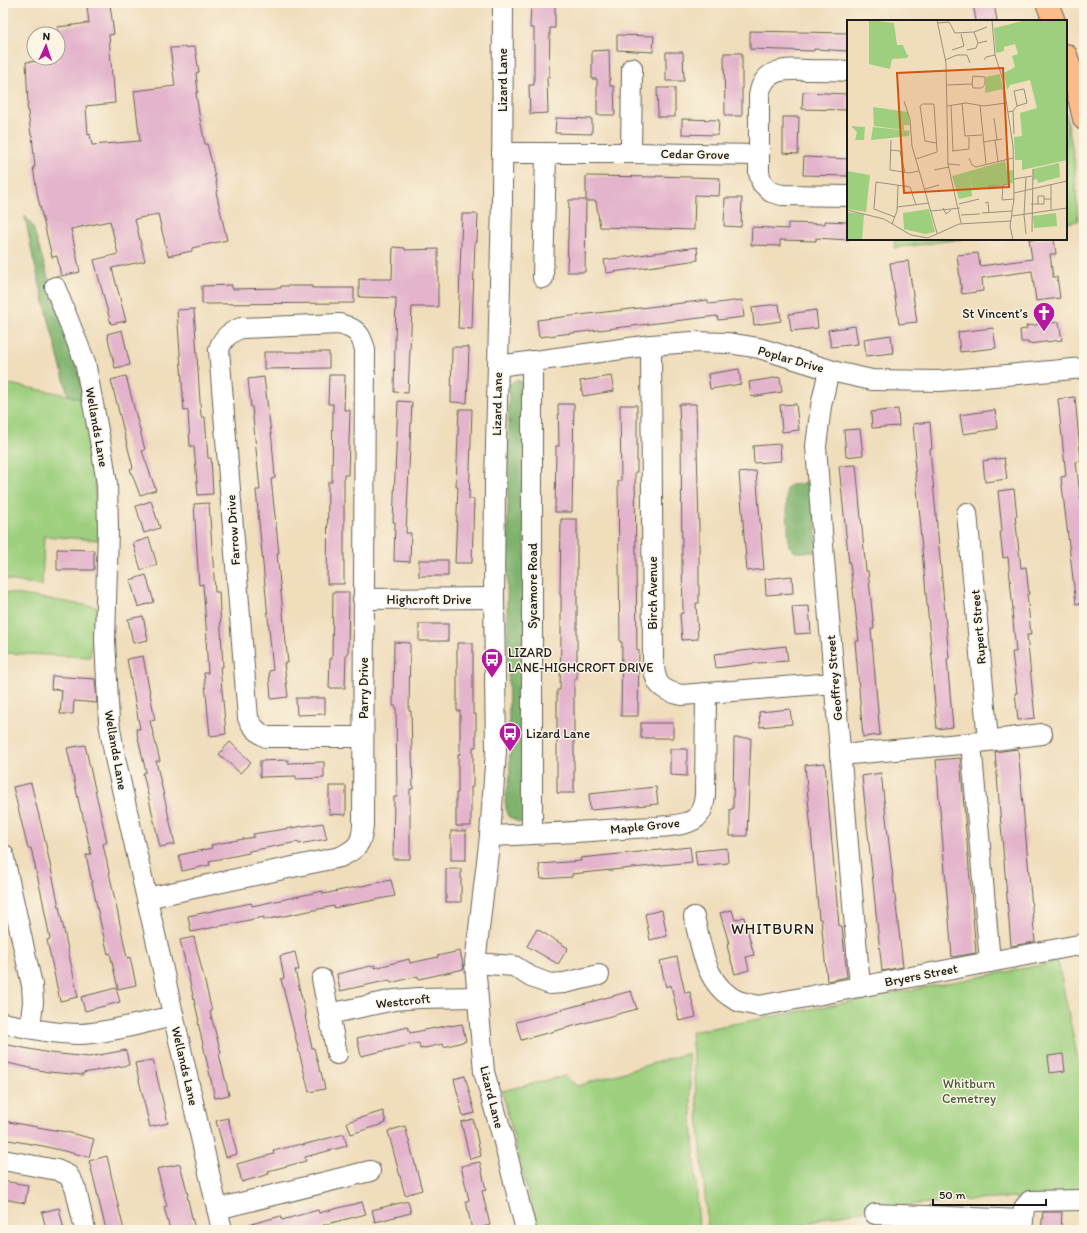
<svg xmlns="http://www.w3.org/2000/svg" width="1087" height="1233" font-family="Itim,sans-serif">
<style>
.green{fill:#9dcf7e;stroke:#5c764d}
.forest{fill:#7eb26d;stroke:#4d6744}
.building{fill:#e3b4cc}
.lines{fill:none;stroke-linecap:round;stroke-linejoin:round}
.minor-casing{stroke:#666054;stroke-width:22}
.major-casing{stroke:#666054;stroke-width:24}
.minor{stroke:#fff;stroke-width:20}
.major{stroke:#f9bc8a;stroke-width:22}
.labels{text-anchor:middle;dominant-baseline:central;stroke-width:3;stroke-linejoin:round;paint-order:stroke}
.street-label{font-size:13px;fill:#1c1c1c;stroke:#fcf5e5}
.poi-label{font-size:13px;fill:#1c1c1c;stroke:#fcf5e5;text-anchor:start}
.park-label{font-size:13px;fill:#495b3e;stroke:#fcf5e5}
.quarter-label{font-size:15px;letter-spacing:1px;fill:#1c1c1c;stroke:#fcf5e5}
.inset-road{fill:none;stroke:#9b907b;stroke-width:1}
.view{fill:#d4530e;fill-opacity:0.15;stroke:#d4530e;stroke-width:2}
.inset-edge{fill:none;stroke:#1c1c1c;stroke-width:2}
</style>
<rect width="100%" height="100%" fill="#fcf5e5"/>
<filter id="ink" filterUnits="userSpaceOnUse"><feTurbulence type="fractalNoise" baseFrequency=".025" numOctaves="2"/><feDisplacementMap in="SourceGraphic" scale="8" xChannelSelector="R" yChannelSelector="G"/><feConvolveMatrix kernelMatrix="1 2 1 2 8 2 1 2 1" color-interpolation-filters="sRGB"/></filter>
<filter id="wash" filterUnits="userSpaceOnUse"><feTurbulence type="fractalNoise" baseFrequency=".012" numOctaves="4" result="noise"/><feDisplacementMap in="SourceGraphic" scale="16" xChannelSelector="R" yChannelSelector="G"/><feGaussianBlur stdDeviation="0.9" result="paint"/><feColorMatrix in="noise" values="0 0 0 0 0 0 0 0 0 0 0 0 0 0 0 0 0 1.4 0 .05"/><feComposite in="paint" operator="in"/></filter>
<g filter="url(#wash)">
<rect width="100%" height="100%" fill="#efddbb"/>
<g class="green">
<polygon points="1066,112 1074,159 1078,221 1066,223"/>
<polygon points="895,239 963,239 894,248"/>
<polygon points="3,383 68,395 88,402 99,540 44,536 42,586 3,579"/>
<polygon points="3,592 97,607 90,657 3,653"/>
<polygon points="1058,962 1079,1065 1084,1065 1084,1195 949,1201 879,1208 828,1217 787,1230 708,1230 691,1032"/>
<polygon points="688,1053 699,1230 537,1230 502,1091 565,1076 577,1086"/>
</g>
<g class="forest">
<polygon points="25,216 33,227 53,294 88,402 68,395 33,258"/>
<polygon points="515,380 520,381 524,386 526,823 518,822 507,815 505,801 510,776 507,601 509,385"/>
<polygon points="812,483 818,552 795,552 789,546 786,489 790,485"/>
</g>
<g id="blocks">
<g class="building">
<polygon points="531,3 555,3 555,28 550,28 549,77 547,77 548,113 530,114 529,85 534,85 534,28 530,28"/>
<polygon points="982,3 994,3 997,21 976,21 973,4"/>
<polygon points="110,4 114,34 109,35 112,76 113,76 115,103 86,106 88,135 90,134 92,145 140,141 134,91 175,86 170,48 195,47 199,72 196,73 198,92 196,93 199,114 205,144 207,144 212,163 218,192 216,192 227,240 192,248 192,251 168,256 158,214 135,219 145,261 112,268 126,321 111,324 94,260 118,254 110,221 71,229 80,272 61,276 57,256 52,257 38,198 33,167 35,167 32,135 31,135 27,105 28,105 26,62 59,60 58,27 89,23 87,7"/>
<polygon points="750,31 848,33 848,51 814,49 814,51 750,49"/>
<polygon points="617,35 654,36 653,52 617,50"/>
<polygon points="609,50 610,86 614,86 615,115 597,115 597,79 592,79 592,51"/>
<polygon points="666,52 683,52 684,81 666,81"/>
<polygon points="724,53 742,53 742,116 725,116"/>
<polygon points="657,88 675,88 675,117 658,117"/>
<polygon points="803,92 848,94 848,110 802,109"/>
<polygon points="783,117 799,117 798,154 783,153"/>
<polygon points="556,118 592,119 592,134 555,133"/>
<polygon points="682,119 719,120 718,135 682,134"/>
<polygon points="804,157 848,159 848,176 803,175"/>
<polygon points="586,176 656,177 656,176 720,178 719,196 695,195 694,230 600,227 596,201 586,201 585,272 567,272 569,200 586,200"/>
<polygon points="725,198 742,198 741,227 724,226"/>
<polygon points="462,214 478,214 477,242 475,242 472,329 458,328"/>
<polygon points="825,221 848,222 848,240 816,238 816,241 780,240 780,246 751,245 752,227 788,229 788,223 825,224"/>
<polygon points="1029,239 1054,239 1056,254 1050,254 1053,277 1057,277 1060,298 1036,301 1032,271 982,278 983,291 962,294 957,255 978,253 980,266 1032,259"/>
<polygon points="393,247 405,248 405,250 438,249 438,307 412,307 408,393 394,392 396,298 359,297 359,279 392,279"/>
<polygon points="697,247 698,260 606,273 604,260"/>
<polygon points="908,261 917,322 899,324 890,263"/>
<polygon points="232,285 232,289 281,288 281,286 312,286 312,288 354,288 354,303 202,304 202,286"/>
<polygon points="708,300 709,304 742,300 744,317 718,320 717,316 683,320 539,337 537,320"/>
<polygon points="779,304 781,321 754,325 752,307"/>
<polygon points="194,309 201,417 205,417 208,458 211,458 213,494 198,495 194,446 190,446 188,410 184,411 177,310"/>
<polygon points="816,310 818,328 791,331 789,314"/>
<polygon points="1059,322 1062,340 1028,344 1028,342 1021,342 1020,330 1027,329 1026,326"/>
<polygon points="855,326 858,344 831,347 828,330"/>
<polygon points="993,328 996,348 960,352 958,332"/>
<polygon points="122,330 130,365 115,368 107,334"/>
<polygon points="891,335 893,353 866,356 864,339"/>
<polygon points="452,347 469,347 467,403 451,402"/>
<polygon points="264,352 329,352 329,368 264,369"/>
<polygon points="739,369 741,384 710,389 708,374"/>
<polygon points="329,375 345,375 344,410 350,410 348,475 344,475 344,584 327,584 328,482 332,482 333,404 328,404"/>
<polygon points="126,376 145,450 142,451 156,490 140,495 130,469 133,468 111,380"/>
<polygon points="611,376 614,391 583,396 580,381"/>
<polygon points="264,377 272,441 275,478 271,479 279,553 277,553 288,663 284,663 288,697 271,699 269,671 273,670 256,490 260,490 252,407 251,407 248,379"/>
<polygon points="780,377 782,392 751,397 749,382"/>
<polygon points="1075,397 1081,461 1076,462 1084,528 1084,603 1076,604 1061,477 1066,476 1058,399"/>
<polygon points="398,401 412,402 406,533 411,533 410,562 394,561 395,522 393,522"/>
<polygon points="558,404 574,404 572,512 555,512 556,446 559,446"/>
<polygon points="679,404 696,404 699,529 699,603 696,603 698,639 682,640 680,614 683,613 682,561 681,431 680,431"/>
<polygon points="796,404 799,430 782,432 780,405"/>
<polygon points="620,405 637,405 637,472 635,472 637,650 639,650 638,716 621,716 622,642 620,642 618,481 621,481"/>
<polygon points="459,409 472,409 469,499 474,499 472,563 455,563 458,487 456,487"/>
<polygon points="898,409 899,426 872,428 871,412"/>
<polygon points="995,410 997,429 963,434 960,415"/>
<polygon points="930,422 932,449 930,449 949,658 947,659 953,727 937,729 932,670 933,669 920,528 921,528 914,459 916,458 913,424"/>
<polygon points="860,429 863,455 846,457 844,430"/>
<polygon points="780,444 781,461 754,463 753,446"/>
<polygon points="1004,458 1007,479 985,482 983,461"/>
<polygon points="856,465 866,571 868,571 874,629 871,629 880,735 863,737 855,641 859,641 850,563 849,563 839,466"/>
<polygon points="756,471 764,569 747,571 739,473"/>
<polygon points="1014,489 1017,516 1015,516 1021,568 1026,567 1029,594 1027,594 1031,635 1027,635 1035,718 1018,720 1015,693 1017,693 1012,652 1016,652 1012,610 1013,610 1008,557 1003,558 1000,531 1002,531 998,491"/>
<polygon points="151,501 160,528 144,533 136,506"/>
<polygon points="209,503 215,592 219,592 223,667 220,667 226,734 210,736 204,673 208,673 206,639 207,639 203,584 199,585 194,504"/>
<polygon points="561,519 577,519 577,679 574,679 574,793 557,793 557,690 560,690 561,637 561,595 560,595"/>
<polygon points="149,538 157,565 141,570 133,543"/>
<polygon points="57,549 94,550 94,570 57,570"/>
<rect x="419" y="560" width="29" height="16"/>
<polygon points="146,575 154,602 138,607 130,580"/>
<polygon points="792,576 793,593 766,595 765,579"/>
<polygon points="333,592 349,592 348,654 346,654 345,688 329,688 330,659 332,659"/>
<polygon points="809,606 811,633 795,634 792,607"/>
<polygon points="143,616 148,640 133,643 128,619"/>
<rect x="419" y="624" width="29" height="17"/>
<polygon points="394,642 410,643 409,711 411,711 413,789 410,789 410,859 393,859 394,797 397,797 396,706 393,706"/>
<polygon points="457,643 473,643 473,714 476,714 476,747 473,747 473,787 471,787 471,826 456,826 456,793 458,793 458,754 460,754 460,711 457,711"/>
<polygon points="786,646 788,661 757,663 716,668 714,654"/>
<polygon points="143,656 155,720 150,721 160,761 156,761 175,844 160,847 143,773 146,772 136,729 140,729 127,659"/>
<polygon points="52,676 95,679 97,703 74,701 73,714 60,714 62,690 51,689"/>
<polygon points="296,698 325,698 325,714 297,715"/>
<polygon points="790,709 792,724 760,727 759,712"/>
<rect x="641" y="723" width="32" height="15"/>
<polygon points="734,738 751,738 747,836 730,836 730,809 733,809"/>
<polygon points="230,742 251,762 240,773 219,754"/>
<polygon points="85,745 107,842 103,844 118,914 127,958 130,957 136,985 118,989 110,953 108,954 101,925 86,855 91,854 82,812 81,812 67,748"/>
<polygon points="670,749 687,749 687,776 670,775"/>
<polygon points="1018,749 1035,942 1011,946 995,752"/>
<polygon points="960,758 976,953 952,957 936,760"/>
<polygon points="288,760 288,763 324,762 324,778 296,779 296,776 260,777 260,761"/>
<polygon points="825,763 839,926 842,926 847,977 827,981 821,919 819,919 805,765"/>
<polygon points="881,773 903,967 882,971 862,776"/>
<polygon points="31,783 46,845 78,997 60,1001 47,940 50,939 42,897 31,848 28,849 13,787"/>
<polygon points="329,786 346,786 346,815 329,814"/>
<polygon points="656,787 658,804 590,810 589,794"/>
<polygon points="323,823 327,839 299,844 298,842 249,851 249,853 209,861 210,865 182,871 179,855 212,848 211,845 254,837 253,834"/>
<rect x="451" y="831" width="15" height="29"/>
<polygon points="690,847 692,862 572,874 572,877 541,879 539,864 581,861 580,858"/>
<polygon points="727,848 728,863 697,866 695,851"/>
<rect x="446" y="869" width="15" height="33"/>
<polygon points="391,880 395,896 334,908 334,906 264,920 264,917 191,932 188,916 251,903 252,906 323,891 323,894"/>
<polygon points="662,910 667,936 650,940 645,914"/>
<polygon points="732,910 735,920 744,917 754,955 746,957 749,970 735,974 728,950 727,943 729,943 720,913"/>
<polygon points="537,929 568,948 558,964 527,946"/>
<polygon points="194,937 212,1011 210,1012 221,1053 219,1054 229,1095 215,1098 198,1022 199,1021 180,940"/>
<polygon points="460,951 464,969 419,979 418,976 391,983 390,980 340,991 337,974 375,965 375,968 409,959 410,963 438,957 437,956"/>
<polygon points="295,952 299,970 295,970 306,1016 305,1016 312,1048 314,1048 320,1072 321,1072 325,1089 309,1092 281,979 284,978 280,956"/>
<polygon points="677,957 685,993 690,992 696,1017 679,1021 671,985 666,987 660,961"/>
<polygon points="116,988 120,1002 85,1011 81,997"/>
<polygon points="631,991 637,1009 521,1040 516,1022"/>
<polygon points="462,1024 466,1041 444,1047 443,1044 420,1049 419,1043 361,1056 357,1038 379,1033 379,1034 408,1027 410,1033 450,1025 450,1026"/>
<polygon points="3,1044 50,1053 89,1057 126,1050 129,1065 83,1073 83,1075 48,1072 3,1062"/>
<polygon points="1063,1054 1065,1071 1050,1073 1048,1056"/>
<polygon points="153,1060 168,1123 150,1127 135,1063"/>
<polygon points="465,1076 475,1113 463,1116 454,1079"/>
<polygon points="383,1111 386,1123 351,1134 347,1122"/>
<polygon points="228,1118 237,1154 226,1157 216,1121"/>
<polygon points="473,1119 481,1156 470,1159 461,1122"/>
<polygon points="3,1121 66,1132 94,1139 89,1157 43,1146 3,1139"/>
<polygon points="405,1126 422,1190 405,1195 388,1131"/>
<polygon points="344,1134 347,1146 305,1157 306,1161 268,1171 269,1174 242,1182 237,1164 274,1154 273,1151 301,1144 302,1145"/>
<polygon points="107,1156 114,1188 124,1230 106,1230 93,1176 89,1161"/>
<polygon points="480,1162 486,1190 482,1191 490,1225 472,1230 466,1201 469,1200 461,1166"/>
<polygon points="180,1164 188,1195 187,1196 195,1230 170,1230 164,1207 167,1206 157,1169"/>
<polygon points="3,1181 28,1185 25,1203 3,1199"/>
<polygon points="408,1201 411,1213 375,1222 372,1210"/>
<polygon points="362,1202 366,1214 323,1225 323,1227 312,1230 245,1230 244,1226 281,1216 282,1220 318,1210 319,1213"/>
<polygon points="59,1208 64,1230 46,1230 42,1212"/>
<polygon points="1043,1212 1062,1212 1061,1230 1041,1230"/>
</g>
</g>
</g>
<g filter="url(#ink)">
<use href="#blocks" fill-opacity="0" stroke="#666054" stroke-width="1"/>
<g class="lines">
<g class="minor-casing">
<g id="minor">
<polyline points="503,3 502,204 495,484 494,598 496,751 490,836 475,963 484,1072 503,1138 526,1230"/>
<path d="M848 71C835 70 823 70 810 70 787 69 763 67 759 96V173L762 183 771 192 782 195 848 196"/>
<polyline points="502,153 631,153 758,155"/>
<polyline points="631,153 632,68"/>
<polyline points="543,278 546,153"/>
<polyline points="55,287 85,362 101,446 107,484 108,529 105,640 109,722 115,758 222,1230"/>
<path d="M651 345 653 658C655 682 657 690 682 695L834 683"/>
<polyline points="498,366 651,345 692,342 728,343 759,348 840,373 872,380 940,381 1084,368"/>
<polyline points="829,370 821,406 816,446 824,559 860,987"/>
<polyline points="967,513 988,740"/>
<polyline points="363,599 494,598"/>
<polyline points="971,743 990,962"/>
<polyline points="840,755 971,743 1042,734"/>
<polyline points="532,834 532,361"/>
<path d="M490 836C538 834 586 832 634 828 650 827 684 828 696 818 703 812 704 803 705 795L706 693"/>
<polyline points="3,854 32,985 33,1002 30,1028"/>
<path d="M147 898 340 857C357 849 362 844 363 825L365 350C361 333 356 329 340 324L241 328C230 332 222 338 219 350L248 718C252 727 257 732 266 737H363"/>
<path d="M694 917C702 948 705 986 738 1001 744 1003 752 1004 759 1006L1084 944"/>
<polyline points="475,963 514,966 531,977 550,984 564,983 599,975"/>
<polyline points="322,979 337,1054"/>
<polyline points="329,1014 394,1000 419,998 477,997"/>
<path d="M3 1023C28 1028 54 1034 80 1034 109 1033 145 1022 174 1016"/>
<polyline points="3,1160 57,1170 68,1175 73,1183 76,1190 85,1230"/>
<polyline points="217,1209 370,1171"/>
<polyline points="875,1214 1023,1220"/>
<polyline points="1022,1230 1024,1208 1030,1201 1083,1200"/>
</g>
</g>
<g class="major-casing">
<g id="major">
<polyline points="1047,3 1054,21"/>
<polyline points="1066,55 1078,93 1084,119"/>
</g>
</g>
<use href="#minor" class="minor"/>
<use href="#major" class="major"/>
</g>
</g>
<defs>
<g id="church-pin" transform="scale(1.15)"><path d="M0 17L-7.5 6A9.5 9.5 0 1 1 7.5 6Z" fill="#b5179e" stroke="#fcf5e5"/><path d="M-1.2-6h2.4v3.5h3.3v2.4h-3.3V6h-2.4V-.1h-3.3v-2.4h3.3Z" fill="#fff"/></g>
<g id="bus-pin" transform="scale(1.15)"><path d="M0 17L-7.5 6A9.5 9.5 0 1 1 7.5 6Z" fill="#b5179e" stroke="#fcf5e5"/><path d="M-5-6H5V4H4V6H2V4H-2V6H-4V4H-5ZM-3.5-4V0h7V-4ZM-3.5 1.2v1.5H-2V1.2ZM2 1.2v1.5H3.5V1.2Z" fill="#fff"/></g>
</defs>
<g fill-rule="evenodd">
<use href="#church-pin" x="1044" y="313"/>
<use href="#bus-pin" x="492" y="659"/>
<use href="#bus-pin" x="510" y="733"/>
</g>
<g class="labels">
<g class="street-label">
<text transform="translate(502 80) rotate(-90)">Lizard Lane</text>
<text transform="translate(695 154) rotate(1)">Cedar Grove</text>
<text transform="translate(791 359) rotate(16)">Poplar Drive</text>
<text transform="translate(497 404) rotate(-89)">Lizard Lane</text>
<text transform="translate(97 427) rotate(80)">Wellands Lane</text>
<text transform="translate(233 530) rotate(-94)">Farrow Drive</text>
<text transform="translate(532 586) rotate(-90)">Sycamore Road</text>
<text transform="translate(652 593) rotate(-90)">Birch Avenue</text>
<text x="429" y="599">Highcroft Drive</text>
<text transform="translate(978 627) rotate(-95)">Rupert Street</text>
<text transform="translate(834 678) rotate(-95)">Geoffrey Street</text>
<text transform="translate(363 688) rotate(-90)">Parry Drive</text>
<text transform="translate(116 750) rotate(80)">Wellands Lane</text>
<text transform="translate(645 826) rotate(-6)">Maple Grove</text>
<text transform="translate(921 975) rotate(-11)">Bryers Street</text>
<text transform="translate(403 1001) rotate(-6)">Westcroft</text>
<text transform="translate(185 1066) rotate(77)">Wellands Lane</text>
<text transform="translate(492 1097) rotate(76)">Lizard Lane</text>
</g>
<g class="poi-label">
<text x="1028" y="313" text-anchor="end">St Vincent’s</text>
<text x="508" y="652">LIZARD<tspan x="508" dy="15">LANE-HIGHCROFT DRIVE</tspan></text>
<text x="526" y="733">Lizard Lane</text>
</g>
<g class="park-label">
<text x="969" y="1083">Whitburn<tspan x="969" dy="15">Cemetrey</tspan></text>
</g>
<g class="quarter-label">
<text x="773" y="929">WHITBURN</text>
</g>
</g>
<g transform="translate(847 20)">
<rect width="220" height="220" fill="#efddbb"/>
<path d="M22 0 47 3 50 25H56L60 35H62L60 38 45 39 43 49 22 44ZM180 0H220V140L175 150V140H168L167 117 175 116 173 93 190 88 183 60 163 65 160 70 157 53 168 47 165 36 171 34 168 24 157 27V31L149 33 147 8ZM153 54 156 69 138 73 139 57ZM26 87 61 92 63 105H57V110L27 106ZM4 106 18 107 17 120H8L10 112ZM26 107 63 111 62 116 24 120ZM158 141 160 151 166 150V163L125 170 123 157 125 176 112 179 105 156ZM212 143 213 157 191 163 190 159 186 160V149ZM0 151 23 155 19 192 0 189ZM82 189 88 212 78 214 57 209 56 193ZM0 192 17 194 15 220H0ZM209 193 210 206 187 208 186 196Z" fill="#9dcf7e"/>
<path class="inset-road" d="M90 0 99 43 101 144 114 203M145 0 148 35 156 60 166 126 167 179 163 206 166 220M91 3 102 2 108 13 127 12 131 23 140 21M127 12 140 7M105 30 117 26 114 14M120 30 129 28 131 23M98 40 110 35H120L123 43M137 40 139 37 148 35M100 65 125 64 126 68H135L138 64V57L126 56 125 64M57 81 63 99 65 126 90 213M115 83 118 116 135 115M104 85 106 131M133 85 139 144M100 86 119 83 137 86 159 83M166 91 167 114M161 92 166 91 170 86 167 71 177 69 180 83 170 86M147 98 150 120M44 120 43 150 62 153 72 151M148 120 151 141M136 122 155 119M43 130 53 131 58 153M105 131 122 129V117M122 138 125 145 129 147 166 138M69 139 90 132V131L87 85V84H75L73 86 78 121 89 123M101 144 113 145M87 150 102 147M179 157 177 195 179 214M167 159 185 156M162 164 156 165 155 180 167 179M204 165V190M141 166H156M78 169 92 165M167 173 220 161M138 183 141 182 142 193M112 184 132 179M184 184H197V179H204M191 184V176H197V179M50 187 82 183M96 188 99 194 104 190M0 190 37 199 64 215 81 218M84 191 113 188M135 193 165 191M114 195 133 194M165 196 220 188M48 197 27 189 29 162 63 167 69 185M45 204 50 191 51 165M185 212 186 149M81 218 112 204 164 201"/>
<path class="view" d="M156 48 162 167 57 173 50 53Z"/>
<rect width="220" height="220" class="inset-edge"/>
</g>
<rect width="1087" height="1233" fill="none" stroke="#fcf5e5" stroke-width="16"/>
<g transform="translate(46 46) rotate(3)"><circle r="19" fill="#fcf5e5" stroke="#a29e95"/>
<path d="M0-3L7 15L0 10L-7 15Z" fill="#b5179e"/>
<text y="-6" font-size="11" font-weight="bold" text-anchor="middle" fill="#1c1c1c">N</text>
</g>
<path d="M933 1199v6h113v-6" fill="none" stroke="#1c1c1c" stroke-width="2"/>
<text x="939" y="1199" font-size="12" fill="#1c1c1c" stroke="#fcf5e5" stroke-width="3" paint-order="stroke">50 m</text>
</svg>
